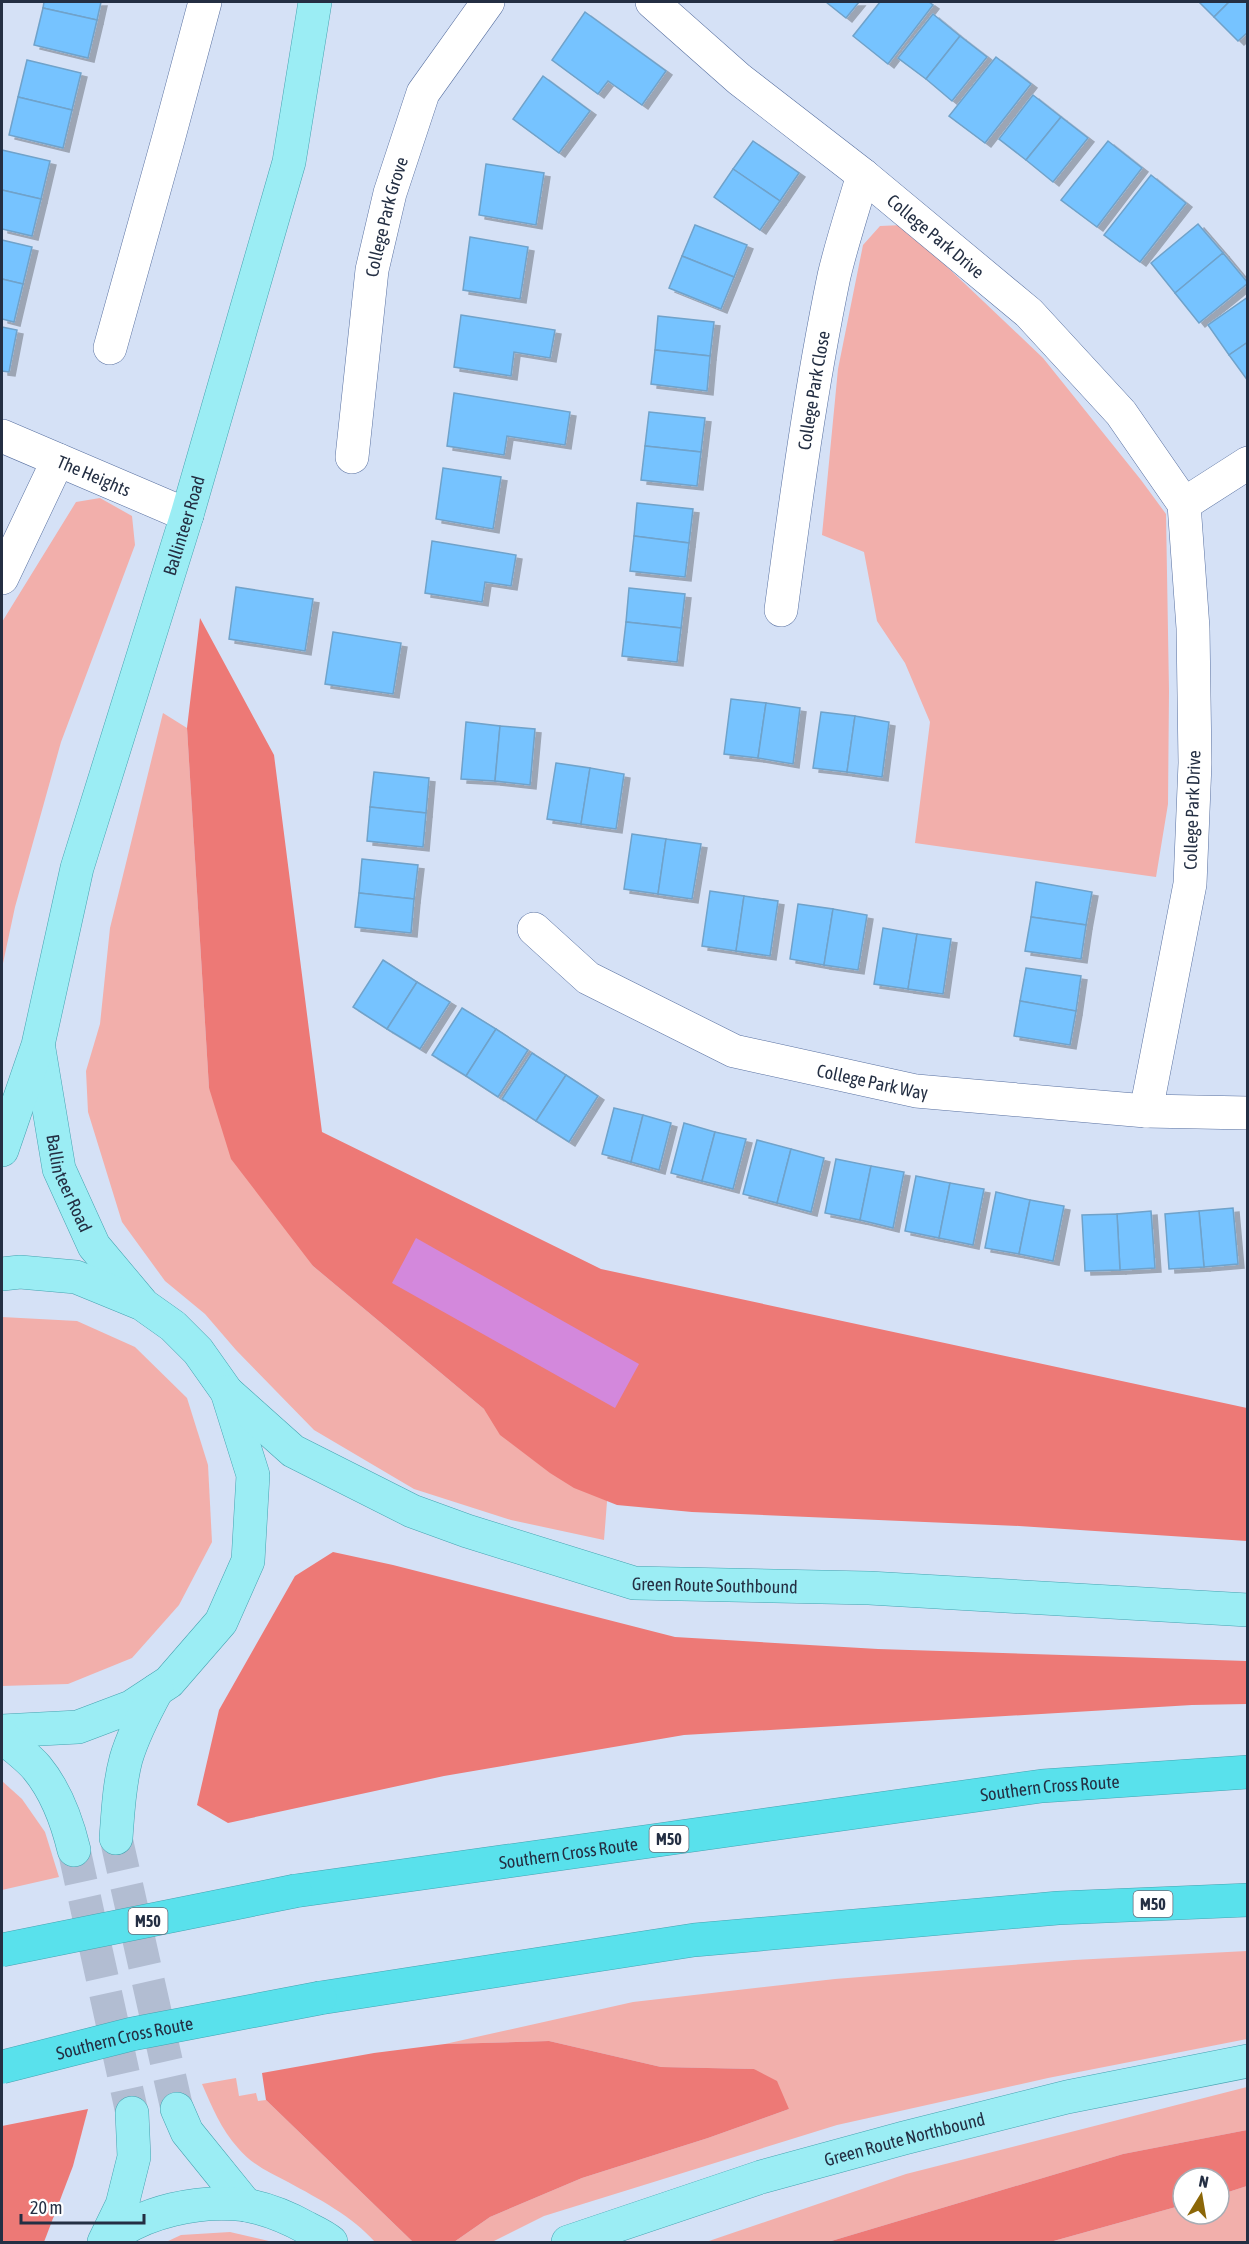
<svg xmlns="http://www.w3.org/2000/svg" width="1249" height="2244" font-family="'Asap Condensed',sans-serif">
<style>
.green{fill:#f2afab}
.forest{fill:#ed7976}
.water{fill:#d388dc}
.building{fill:#76c3ff;stroke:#6fa2ca;stroke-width:1.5;filter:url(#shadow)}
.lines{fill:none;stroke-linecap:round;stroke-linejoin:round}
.major-tunnel{stroke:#b2bdd2;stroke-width:33;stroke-dasharray:33 16;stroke-linecap:butt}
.minor-casing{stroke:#5870a0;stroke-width:34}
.major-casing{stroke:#46a3b1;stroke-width:34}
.highway-casing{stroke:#46a3b1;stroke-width:34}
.minor{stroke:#fff;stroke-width:33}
.major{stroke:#9bedf4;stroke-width:33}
.highway{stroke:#59e1ec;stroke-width:33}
.highway-bridge-casing{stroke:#46a3b1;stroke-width:34;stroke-linecap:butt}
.highway-bridge{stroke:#59e1ec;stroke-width:33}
.labels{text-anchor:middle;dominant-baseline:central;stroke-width:5;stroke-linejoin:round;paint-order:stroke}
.shield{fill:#fff;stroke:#666d7b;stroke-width:1.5}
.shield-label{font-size:16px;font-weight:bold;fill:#242f43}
.street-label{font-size:18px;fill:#242f43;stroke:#fff}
</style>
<defs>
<filter id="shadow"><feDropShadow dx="6" dy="4" stdDeviation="0" flood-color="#0004"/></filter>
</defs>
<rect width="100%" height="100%" fill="#d5e1f6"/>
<g class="green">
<polygon points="903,225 1043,358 1141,480 1166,514 1169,691 1168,804 1156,877 915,843 930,722 905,663 877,621 864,552 822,535 838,369 863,245 880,226"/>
<polygon points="100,498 132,516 135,545 61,742 15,907 2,968 2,622 76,502"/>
<polygon points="163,713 187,728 209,1088 313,1266 484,1409 608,1489 604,1540 511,1520 414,1489 314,1430 236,1350 205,1314 165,1281 122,1222 88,1112 86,1071 100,1024 110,928"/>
<polygon points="2,1317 77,1321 135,1347 187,1398 208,1465 212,1542 179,1605 132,1658 68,1684 2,1686"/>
<polygon points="2,1781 22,1799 45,1832 59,1877 2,1890"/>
<polygon points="1247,1951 1247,2039 1048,2078 837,2125 544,2216 492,2242 454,2242 490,2217 582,2178 708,2138 789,2109 754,2069 661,2067 549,2041 445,2044 633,2002 835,1979 1074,1960"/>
<path d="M236 2078 239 2096 256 2093 258 2101 266 2100 413 2242H375C352 2216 319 2199 288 2182 270 2173 251 2164 238 2148 221 2129 212 2107 202 2084Z"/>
<polygon points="1247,2087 1247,2130 1123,2154 828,2242 706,2242 906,2174"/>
<polygon points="1247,2186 1247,2242 1050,2242 1183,2205 1183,2214 1219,2214 1219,2195"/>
<polygon points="230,2232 273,2242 166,2242 181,2235"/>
</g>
<g class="forest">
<polygon points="200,618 274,755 322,1132 601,1269 1247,1408 1247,1541 1019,1526 692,1512 617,1505 574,1488 550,1473 500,1435 484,1409 313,1266 231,1159 209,1088 187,728"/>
<polygon points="333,1552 393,1565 675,1637 878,1649 1247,1661 1247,1704 1192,1705 684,1735 444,1776 228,1823 197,1805 219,1710 295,1576"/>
<polygon points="549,2041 661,2067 754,2069 777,2081 789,2109 708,2138 582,2178 490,2217 454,2242 413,2242 266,2100 262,2073 374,2053 445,2044"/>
<polygon points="88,2109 73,2166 44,2242 2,2242 2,2126"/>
<polygon points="1247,2130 1247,2186 1219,2195 1219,2178 1183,2178 1183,2205 1050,2242 828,2242 1123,2154"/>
</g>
<polygon class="water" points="416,1238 639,1364 615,1408 392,1283"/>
<g class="building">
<polygon points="44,2 101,2 97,20 43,8"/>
<polygon points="826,2 859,2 846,18"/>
<polygon points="880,2 929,2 933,5 888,64 853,36"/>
<polygon points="1199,2 1229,2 1214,17"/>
<polygon points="1229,2 1248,2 1248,32 1238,41 1214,17"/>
<polygon points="43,8 97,20 88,58 34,45"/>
<polygon points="585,12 666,71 642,105 608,81 598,94 552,60"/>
<polygon points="933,14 960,36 926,79 898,58"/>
<polygon points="960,36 987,57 952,101 926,79"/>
<polygon points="996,57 1031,84 985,143 949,116"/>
<polygon points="27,60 81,73 72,110 18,97"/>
<polygon points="543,76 590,111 559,153 513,119"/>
<polygon points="1033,95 1061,117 1026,160 999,139"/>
<polygon points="18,97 72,110 63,148 9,135"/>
<polygon points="1061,117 1088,138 1053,182 1026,160"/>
<polygon points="753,141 799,173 780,201 733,169"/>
<polygon points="1108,141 1142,168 1097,227 1061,200"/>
<polygon points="2,150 50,161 41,199 2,190"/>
<polygon points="486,164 544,173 536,225 479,215"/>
<polygon points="733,169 780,201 760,230 714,197"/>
<polygon points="1151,175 1186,203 1140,262 1104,235"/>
<polygon points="2,190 41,199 32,236 2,229"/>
<polygon points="1198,224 1223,253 1175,293 1151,263"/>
<polygon points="695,225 747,245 734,277 682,256"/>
<polygon points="470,237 528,247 520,299 463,290"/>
<polygon points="2,240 32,247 23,284 2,279"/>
<polygon points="1223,253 1248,283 1199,323 1175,293"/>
<polygon points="682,256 734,277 721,309 669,288"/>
<polygon points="2,279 23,284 14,322 2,319"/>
<polygon points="1248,297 1248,342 1229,355 1208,325"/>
<polygon points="461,315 555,330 550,358 514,352 511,376 454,367"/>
<polygon points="658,316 714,322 710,356 655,350"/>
<polygon points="2,327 17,330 9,372 2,371"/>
<polygon points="1248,342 1248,381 1229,355"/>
<polygon points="655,350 710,356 707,391 651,384"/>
<polygon points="454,393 570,412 565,445 507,436 504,455 447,446"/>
<polygon points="649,412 705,418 701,452 645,446"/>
<polygon points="645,446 701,452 697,486 641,480"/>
<polygon points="443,468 501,477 493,529 436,519"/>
<polygon points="637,503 693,509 689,543 634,536"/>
<polygon points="634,536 689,543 685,577 630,571"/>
<polygon points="432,541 516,555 511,586 485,582 482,602 425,593"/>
<polygon points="236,587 313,599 305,651 229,639"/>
<polygon points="629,588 685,594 681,628 626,622"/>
<polygon points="626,622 681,628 677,662 622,656"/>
<polygon points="333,632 401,643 393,694 325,684"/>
<polygon points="731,699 766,703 758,758 724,754"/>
<polygon points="766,703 800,708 793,764 758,758"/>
<polygon points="821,712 855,716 847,772 813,768"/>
<polygon points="855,716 889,722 882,777 847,772"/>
<polygon points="466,722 500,726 495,781 461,779"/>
<polygon points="500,726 535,729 530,785 495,781"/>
<polygon points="556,763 590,768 581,824 547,819"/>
<polygon points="590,768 624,774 616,829 581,824"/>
<polygon points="374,772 429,778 426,813 370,807"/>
<polygon points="370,807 426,813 423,847 367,841"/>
<polygon points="632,834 666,839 658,894 624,889"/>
<polygon points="666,839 701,844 692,899 658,894"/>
<polygon points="362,859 418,865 414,899 359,893"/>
<polygon points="1036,882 1092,892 1086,925 1031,917"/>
<polygon points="710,891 744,896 736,951 702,946"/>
<polygon points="359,893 414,899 411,933 355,927"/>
<polygon points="744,896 778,901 770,956 736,951"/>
<polygon points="798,904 833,909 824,965 790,959"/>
<polygon points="833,909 867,915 858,970 824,965"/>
<polygon points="1031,917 1086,925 1081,959 1025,951"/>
<polygon points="883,928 917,934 908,989 874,984"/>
<polygon points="917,934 951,939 943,994 908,989"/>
<polygon points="383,960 417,982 387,1029 353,1007"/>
<polygon points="1026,968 1081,976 1076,1011 1020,1001"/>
<polygon points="417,982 450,1002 420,1049 387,1029"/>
<polygon points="1020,1001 1076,1011 1070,1045 1014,1036"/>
<polygon points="462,1008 496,1029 466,1076 432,1055"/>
<polygon points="496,1029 528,1050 498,1097 466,1076"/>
<polygon points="532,1053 566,1075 536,1121 502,1099"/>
<polygon points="566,1075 598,1096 569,1142 536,1121"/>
<polygon points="614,1108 643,1115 631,1162 602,1154"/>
<polygon points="643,1115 671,1123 659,1170 631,1162"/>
<polygon points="684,1123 715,1132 702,1181 671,1173"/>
<polygon points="715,1132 746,1139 733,1189 702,1181"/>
<polygon points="757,1140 791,1149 777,1203 743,1194"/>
<polygon points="791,1149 824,1158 811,1212 777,1203"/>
<polygon points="836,1159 871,1166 860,1220 825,1213"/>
<polygon points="871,1166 904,1172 893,1228 860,1220"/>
<polygon points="916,1176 950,1183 939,1238 905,1231"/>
<polygon points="950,1183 984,1189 973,1245 939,1238"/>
<polygon points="996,1192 1030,1200 1019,1254 985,1248"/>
<polygon points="1030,1200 1064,1206 1053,1261 1019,1254"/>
<polygon points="1233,1208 1238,1264 1204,1267 1199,1211"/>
<polygon points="1151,1211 1155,1268 1120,1270 1117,1214"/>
<polygon points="1199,1211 1204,1267 1169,1269 1165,1214"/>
<polygon points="1117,1214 1120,1270 1085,1271 1082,1215"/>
</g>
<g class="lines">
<g class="major-tunnel">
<polyline points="116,1838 177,2109"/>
<polyline points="74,1850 132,2113"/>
</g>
<g class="minor-casing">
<g id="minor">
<path id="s1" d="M652 2 739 79 863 175 1029 313 1121 413 1184 504 1193 628 1195 763 1190 884 1146 1111"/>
<polyline points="110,348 168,140 205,2"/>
<path id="s2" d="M2 436 187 515"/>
<path id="s3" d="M352 457 372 270 390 193 423 93 488 2"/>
<polyline points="1184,504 1248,463"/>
<polyline points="2,578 58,460"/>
<path id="s4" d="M781 610C796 498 811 387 834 276 842 242 853 209 863 175"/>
<path id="s5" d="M534 929 588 978 734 1051 916 1091 1146 1111 1248 1113"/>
</g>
</g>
<g class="major-casing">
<g id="major">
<path id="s6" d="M39 1049 59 1169 94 1246 141 1302"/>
<path id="s7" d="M2 1150 38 1045 77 868 187 515 289 162 315 2"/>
<polyline points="2,1274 20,1272 76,1277 142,1304 173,1326 198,1351 227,1392 253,1475 248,1561 221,1622 169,1682 131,1707 78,1727 2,1731"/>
<path id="s8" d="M227 1392 293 1451 412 1511 467 1531 634 1583 869 1588 1248 1610"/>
<path d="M2 1736C13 1747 27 1756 37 1768 56 1791 67 1821 74 1850"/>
<path d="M116 1838C118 1812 119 1785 126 1759 133 1735 145 1712 157 1690"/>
<polyline points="177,2109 187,2132 246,2205"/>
<polyline points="104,2242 122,2205 134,2157 132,2113"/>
<path d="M106 2242C141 2211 201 2199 246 2205 267 2209 289 2218 307 2228 315 2232 324 2236 331 2242"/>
<path id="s9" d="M568 2242 761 2177 904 2138 1067 2097 1248 2061"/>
</g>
</g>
<g class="highway-casing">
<g id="highway">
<path id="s10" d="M295 1891 1042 1786 1248 1772"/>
<polyline points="320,1998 694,1940 1058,1908 1248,1900"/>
</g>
</g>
<use href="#minor" class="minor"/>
<use href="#major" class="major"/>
<use href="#highway" class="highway"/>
<g class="highway-bridge-casing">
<g id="highway-bridge">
<polyline points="2,1950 295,1891"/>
<path id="s11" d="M2 2067 132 2034 320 1998"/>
</g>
</g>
<use href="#highway-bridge" class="highway-bridge"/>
</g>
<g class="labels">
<g class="shield">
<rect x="649.5" y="1826" width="39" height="26" rx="4.5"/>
<rect x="1133.5" y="1891" width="39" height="26" rx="4.5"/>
<rect x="128.5" y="1908" width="39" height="26" rx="4.5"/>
</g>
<g class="shield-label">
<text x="669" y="1839">M50</text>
<text x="1153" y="1904">M50</text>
<text x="148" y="1921">M50</text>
</g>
<g class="street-label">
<text stroke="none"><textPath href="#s3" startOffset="243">College Park Grove</textPath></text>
<text stroke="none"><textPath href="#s1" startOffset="368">College Park Drive</textPath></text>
<text stroke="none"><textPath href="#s4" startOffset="222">College Park Close</textPath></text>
<text stroke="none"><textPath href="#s2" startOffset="100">The Heights</textPath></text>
<text stroke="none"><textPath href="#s7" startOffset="651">Ballinteer Road</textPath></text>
<text transform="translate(1192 810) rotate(-88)">College Park Drive</text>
<text stroke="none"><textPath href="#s5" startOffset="378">College Park Way</textPath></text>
<text stroke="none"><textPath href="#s6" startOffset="138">Ballinteer Road</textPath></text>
<text stroke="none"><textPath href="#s8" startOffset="536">Green Route Southbound</textPath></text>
<text stroke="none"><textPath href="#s10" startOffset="762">Southern Cross Route</textPath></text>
<text stroke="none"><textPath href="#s10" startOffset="276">Southern Cross Route</textPath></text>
<text stroke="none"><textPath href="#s11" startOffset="126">Southern Cross Route</textPath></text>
<text stroke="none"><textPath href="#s9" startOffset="352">Green Route Northbound</textPath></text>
</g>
</g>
<rect width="1249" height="2244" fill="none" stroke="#242f43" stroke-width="6"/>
<g transform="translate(1201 2196) rotate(11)"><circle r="28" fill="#ffffff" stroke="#a7acb4" stroke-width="1.5"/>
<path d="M0-4.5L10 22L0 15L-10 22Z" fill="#8c6708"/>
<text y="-9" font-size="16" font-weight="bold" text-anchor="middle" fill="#242f43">N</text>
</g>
<path d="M21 2214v9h123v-9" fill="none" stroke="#242f43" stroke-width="3"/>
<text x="30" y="2214" font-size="18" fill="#242f43" stroke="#ffffff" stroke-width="4.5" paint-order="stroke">20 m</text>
</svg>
